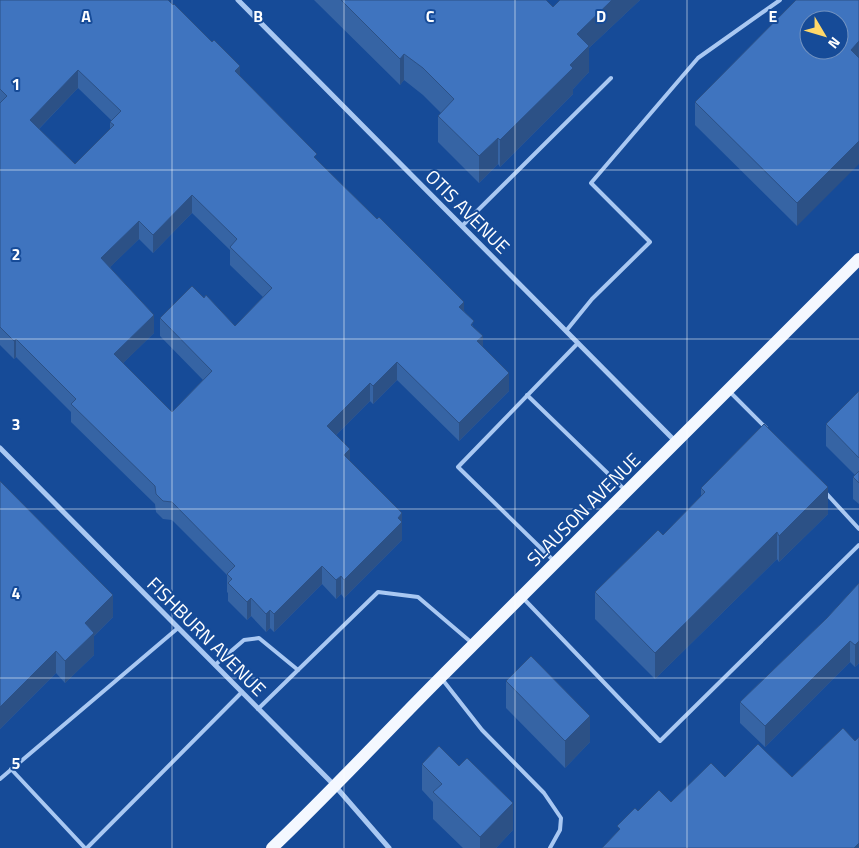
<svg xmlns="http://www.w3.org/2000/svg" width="859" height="848" font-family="'Titillium Web',sans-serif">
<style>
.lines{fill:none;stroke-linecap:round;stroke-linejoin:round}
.service{stroke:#a9c8f2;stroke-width:4}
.minor{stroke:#a9c8f2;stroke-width:5}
.primary{stroke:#f4f8ff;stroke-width:12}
.wall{fill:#3664a4;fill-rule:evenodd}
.shaded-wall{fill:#2c5186}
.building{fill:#3f74bf;stroke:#2c5186;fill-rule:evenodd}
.grid{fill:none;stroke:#fff;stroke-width:1;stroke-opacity:0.55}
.labels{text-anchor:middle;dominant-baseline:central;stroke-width:4;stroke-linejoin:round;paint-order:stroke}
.street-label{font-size:19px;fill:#fff;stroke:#164b98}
.grid-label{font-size:16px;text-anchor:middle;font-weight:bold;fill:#fff;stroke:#164b98;stroke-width:4;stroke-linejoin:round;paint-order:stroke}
</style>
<rect width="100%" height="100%" fill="#164b98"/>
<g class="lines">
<g class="service">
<polyline points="462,226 611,78"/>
<polyline points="566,331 592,299 650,242 591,183 698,58 780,0"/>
<polyline points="730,392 766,428"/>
<polyline points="527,395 625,490"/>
<polyline points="825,492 859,529"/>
<polyline points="554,561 458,467 578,343"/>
<polyline points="523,598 660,741 859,545"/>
<polyline points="215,665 244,640 259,638 298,670"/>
<polyline points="442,679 482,730 544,793 561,818 560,830 550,848"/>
<polyline points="258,709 378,592 418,597 472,643"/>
<polyline points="11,769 85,848"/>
<polyline points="0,779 178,628"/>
<polyline points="87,848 242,692"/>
</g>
<g class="minor">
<polyline points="238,0 675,441"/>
<polyline points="0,448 336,787 389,848"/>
</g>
<path class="primary" d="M272 848C331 792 385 733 443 675 582 537 720 398 859 259"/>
</g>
<g class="wall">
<path d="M0 0 240 76 317 160 464 311 474 328 483 347 509 391 459 441 397 380 373 404 370 401 336 435 350 461 402 513V540L344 598 341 594 336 599 322 584 274 632 270 628 266 632 251 616 247 620 228 601V593L227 592V575L172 520 163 519 156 512 155 504 71 422V412L16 357 14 359 0 345ZM78 88 112 121 110 122V129L75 164 39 129ZM192 213 230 250V265L263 297 235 326 204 298 160 318V336L203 380 172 412 123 363 154 333 110 267 139 239 153 253Z"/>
<polygon points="314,0 546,0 553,7 560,0 640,0 589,48 589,72 573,89 573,94 500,167 498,164 479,183 438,142 438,116 441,113 423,95 404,80 400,85"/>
<polygon points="859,0 797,226 695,125 695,102"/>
<polygon points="859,391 859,504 853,499 853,477 855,475 826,446 826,424"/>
<polygon points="0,481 113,617 94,636 94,655 65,683 56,673 0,729"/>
<polygon points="701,488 828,514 779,562 777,559 655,679 595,619 595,592 663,535 701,496"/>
<polygon points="859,583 859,663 855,667 850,662 765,747 740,723 740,702 827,618"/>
<polygon points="506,681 590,742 565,768 506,708"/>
<polygon points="422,764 513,830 496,848 463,848 433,819 433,802 422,790"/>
</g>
<g class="shaded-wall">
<polygon points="612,0 640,0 589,48 589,72 573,89 573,94 500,167 500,140 570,65 577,34"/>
<polygon points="859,41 859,64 851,50"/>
<polygon points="404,54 404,80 400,85 400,59"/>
<polygon points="240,66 240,84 235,71"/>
<polygon points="78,70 78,88 30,138 30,120"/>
<polygon points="498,138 498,164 479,183 479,156"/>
<polygon points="859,141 859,164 797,226 797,203"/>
<polygon points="192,195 192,213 153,253 153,235"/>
<polygon points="139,221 139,239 101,276 101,258"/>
<polygon points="464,302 464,320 459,307"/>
<polygon points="154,315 154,333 114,372 114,354"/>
<polygon points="483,336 483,354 477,341"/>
<polygon points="16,339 16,357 14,359 14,341"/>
<polygon points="397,362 397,380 373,404 373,386"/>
<polygon points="509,373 509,391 459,441 459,423"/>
<polygon points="370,383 370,401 327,444 327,426"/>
<polygon points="350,449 350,467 344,455"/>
<polygon points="828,487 828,514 779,562 779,536"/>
<polygon points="402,513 402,540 344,598 344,580"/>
<polygon points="777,532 777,559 655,679 655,653"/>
<polygon points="322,566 322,584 274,632 274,614"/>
<polygon points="341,576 341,594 336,599 336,580"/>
<polygon points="113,595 113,617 94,636 94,655 65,683 65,661 85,623"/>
<polygon points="251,598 251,616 247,620 247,602"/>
<polygon points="270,610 270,628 266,632 266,614"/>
<polygon points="850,641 850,662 765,747 765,726"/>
<polygon points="859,641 859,663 855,667 855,645"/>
<polygon points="56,651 56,673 0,729 0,707"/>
<polygon points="590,716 590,742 565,768 565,741"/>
<polygon points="513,803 513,830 496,848 480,848 480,837"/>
<polygon points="859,843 859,848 854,848"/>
</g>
<g class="building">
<path d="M0 0H168L173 5 174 4 212 42 214 40 240 66 235 71 317 154 314 157 377 219 379 217 464 302 459 307 474 321 471 325 483 336 477 341 509 373 459 423 397 362 373 386 370 383 327 426 350 449 344 455 402 513 398 518 402 522 344 580 341 576 336 580 322 566 274 614 270 610 266 614 251 598 247 602 228 583 232 579 227 574 235 566 172 502 163 501 156 494 155 486 71 404 76 399 16 339 14 341 0 327V103L7 96 0 89ZM78 70 121 111 110 122 114 125 75 164 30 120ZM192 195 237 239 230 247 272 288 235 326 206 295 204 298 192 286 160 318 212 371 172 412 114 354 154 315 101 258 139 221 153 235Z"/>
<polygon points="341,0 546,0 553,7 560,0 612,0 577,34 589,46 570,65 573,68 500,140 498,138 479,156 438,116 454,99 423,68 404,54 400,59"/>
<path d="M796 0H859V41L851 50 859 58V141L797 203 695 102ZM809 20H839V50H809Z"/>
<polygon points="859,391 859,458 826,424"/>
<polygon points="764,424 828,487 779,536 777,532 655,653 595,592 658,530 663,535 705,492 701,488"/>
<polygon points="859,471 859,483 853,477"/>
<polygon points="0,481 113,595 85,623 94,633 65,661 56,651 0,707"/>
<polygon points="859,583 859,641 855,645 850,641 765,726 740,702 827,618"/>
<polygon points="531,656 590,716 565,741 506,681"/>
<polygon points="843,728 855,741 859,737 859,843 854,848 602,848 620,829 617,826 635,808 638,811 659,790 671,802 711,763 725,777 758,744 792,777"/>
<polygon points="439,746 459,766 467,758 513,803 480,837 433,792 442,784 422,764"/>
</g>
<path class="grid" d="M172 0V848M344 0V848M515 0V848M687 0V848M0 170H859M0 339H859M0 509H859M0 678H859"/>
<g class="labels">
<g class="street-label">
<text transform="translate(468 211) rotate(45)">OTIS AVENUE</text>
<text transform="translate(583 509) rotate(-45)">SLAUSON AVENUE</text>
<text transform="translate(207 636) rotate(45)">FISHBURN AVENUE</text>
</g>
</g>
<g class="grid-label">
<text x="86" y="22">A</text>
<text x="258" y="22">B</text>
<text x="430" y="22">C</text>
<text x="601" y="22">D</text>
<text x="773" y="22">E</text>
<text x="16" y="90">1</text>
<text x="16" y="260">2</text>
<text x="16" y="430">3</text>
<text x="16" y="599">4</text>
<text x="16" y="769">5</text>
</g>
<g transform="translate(824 35) rotate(128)"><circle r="24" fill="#164b98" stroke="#7393c1"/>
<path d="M0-4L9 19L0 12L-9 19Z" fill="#ffd86a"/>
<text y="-8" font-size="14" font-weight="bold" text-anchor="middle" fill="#ffffff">N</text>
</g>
</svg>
